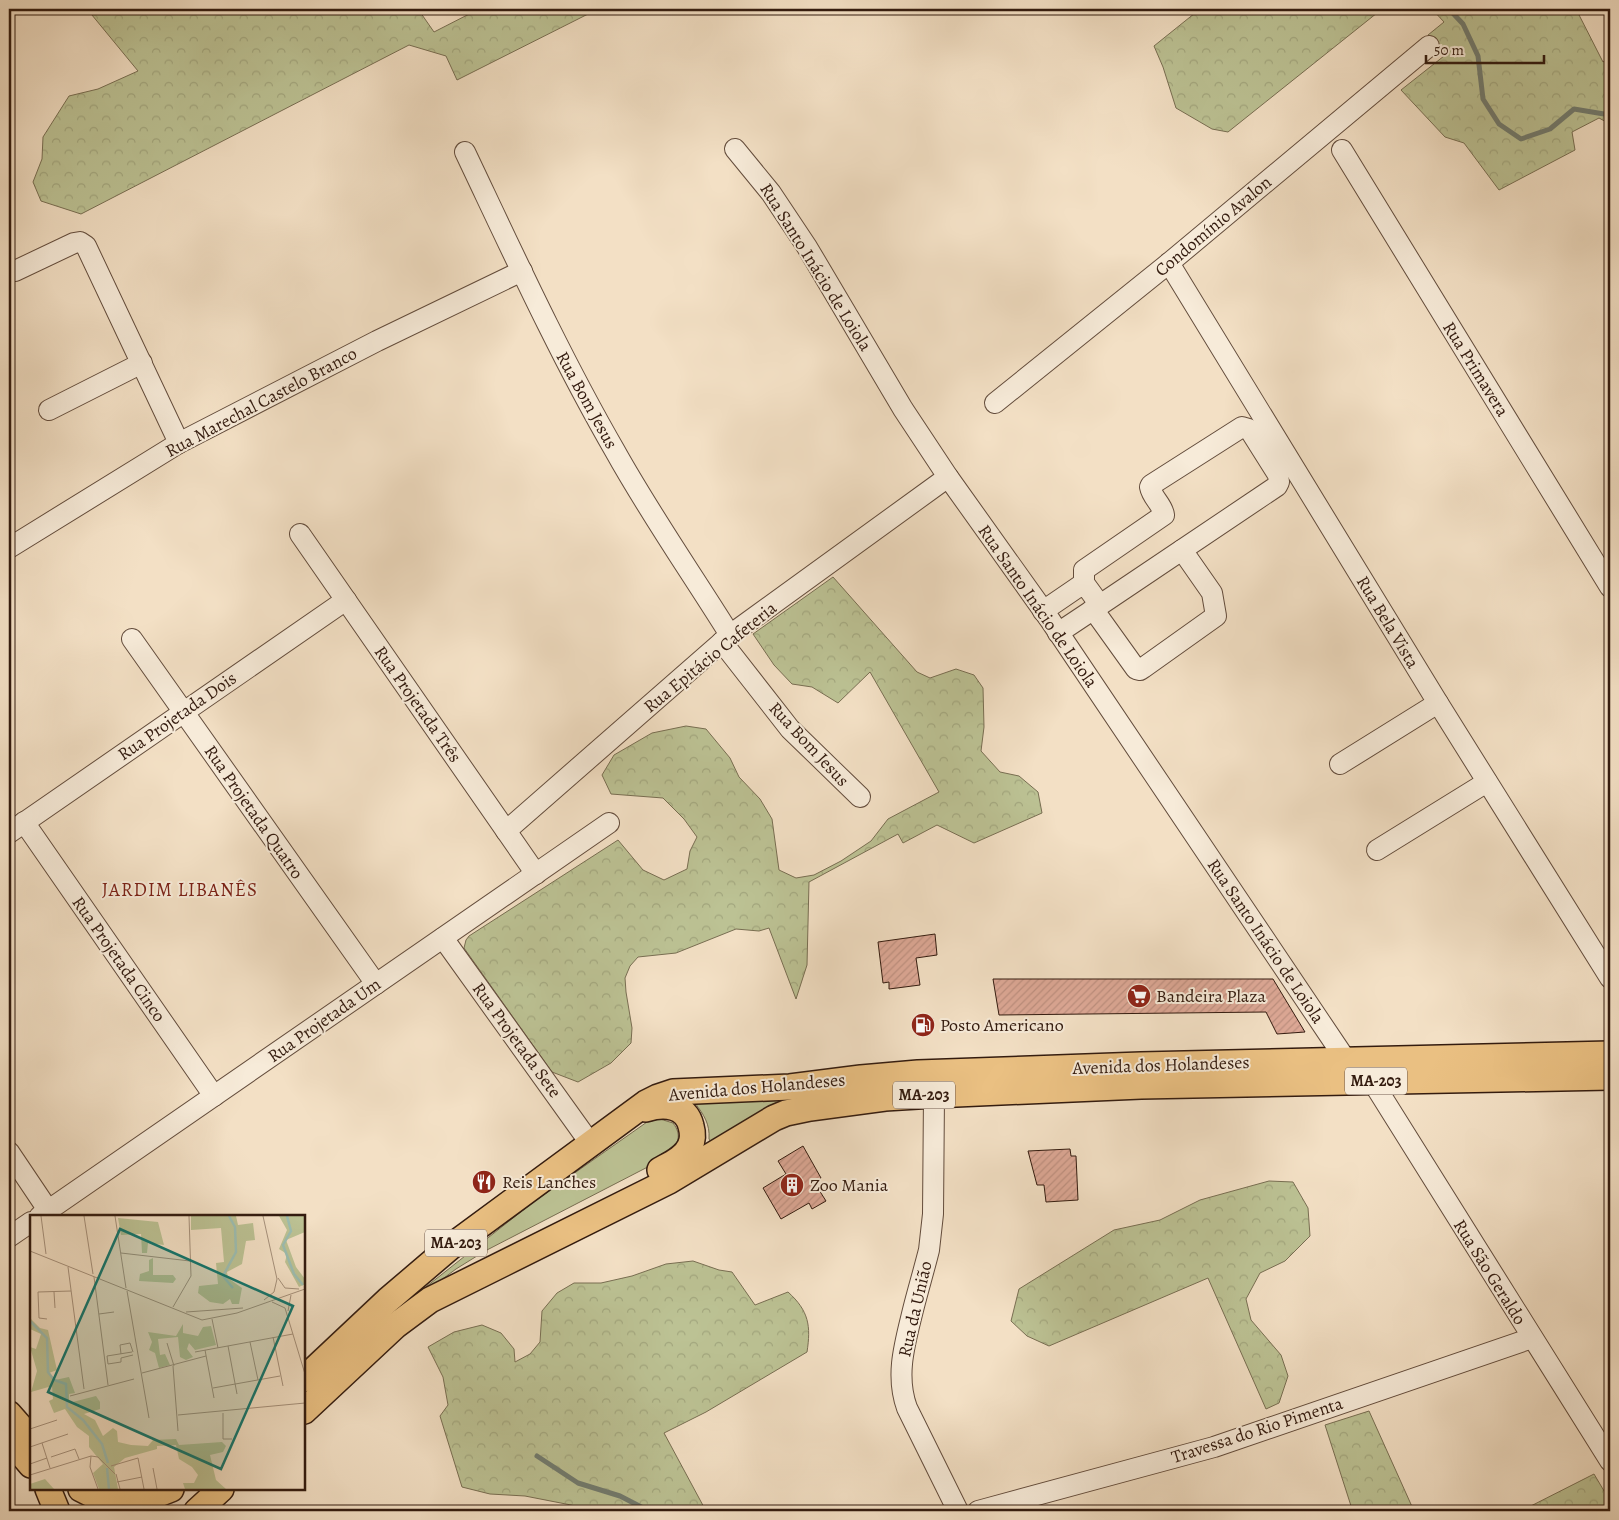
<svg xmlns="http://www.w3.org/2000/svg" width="1619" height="1520" font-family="Alegreya,serif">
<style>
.green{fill:#bcc294;stroke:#786e52}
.forest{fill:url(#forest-crowns);stroke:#786e52}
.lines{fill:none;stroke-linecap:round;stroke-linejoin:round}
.stream{stroke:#727c70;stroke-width:5}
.building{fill:url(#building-hatch);stroke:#331b0f}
.minor-casing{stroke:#634c3c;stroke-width:22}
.major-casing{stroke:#331b0f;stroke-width:28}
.minor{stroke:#f7ebd9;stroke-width:20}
.major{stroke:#eac082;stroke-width:25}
.labels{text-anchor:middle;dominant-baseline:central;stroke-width:4;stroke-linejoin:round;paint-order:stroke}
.shield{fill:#f7ebd9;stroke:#6e594c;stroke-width:1}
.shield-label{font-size:16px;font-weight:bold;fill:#331b0f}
.street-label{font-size:18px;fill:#331b0f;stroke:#f7ebd9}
.poi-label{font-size:18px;fill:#331b0f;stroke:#f7ebd9;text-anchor:start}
.neighbourhood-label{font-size:19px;letter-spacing:1px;fill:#7a1f14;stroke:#f7ebd9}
.inset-river{fill:none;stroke:#9cbdb1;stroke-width:2.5}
.inset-road{fill:none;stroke:#a6917c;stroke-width:1}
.view{fill:#0f766e;fill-opacity:0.15;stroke:#0f766e;stroke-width:2.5}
.inset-edge{fill:none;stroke:#331b0f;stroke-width:2.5}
</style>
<defs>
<pattern id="forest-crowns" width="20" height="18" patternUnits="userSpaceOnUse" patternTransform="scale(1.25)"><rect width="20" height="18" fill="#bcc294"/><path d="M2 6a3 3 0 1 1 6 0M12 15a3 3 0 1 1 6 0" fill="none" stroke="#a2a67e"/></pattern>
<pattern id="building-hatch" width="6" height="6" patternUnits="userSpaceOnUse" patternTransform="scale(1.25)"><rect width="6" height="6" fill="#dda896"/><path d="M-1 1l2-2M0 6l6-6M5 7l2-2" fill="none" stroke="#be9080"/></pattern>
</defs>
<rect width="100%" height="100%" fill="#f3e0c5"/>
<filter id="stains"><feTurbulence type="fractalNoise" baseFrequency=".004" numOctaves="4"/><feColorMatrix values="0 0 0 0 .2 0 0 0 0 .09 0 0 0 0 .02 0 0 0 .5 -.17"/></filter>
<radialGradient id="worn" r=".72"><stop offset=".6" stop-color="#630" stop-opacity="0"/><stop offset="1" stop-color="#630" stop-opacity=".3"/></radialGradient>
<g class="green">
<path d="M796 1095 792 1100 711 1142 709 1139C710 1124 704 1115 695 1103Z"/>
<path d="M660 1119 673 1123C683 1136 677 1144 669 1156L485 1251 456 1269 417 1298V1294L532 1203 647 1122Z"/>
</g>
<g class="forest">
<polygon points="87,9 418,9 434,32 479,9 598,9 457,80 446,56 409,45 81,214 41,201 33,182 42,159 43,137 69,96 98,89 138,71"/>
<polygon points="1200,9 1382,9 1228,132 1212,129 1176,108 1163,67 1154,46"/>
<polygon points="1432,9 1576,9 1603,62 1610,57 1610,124 1599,118 1572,132 1575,150 1499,190 1464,143 1445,137 1401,90 1444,56 1428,35 1444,22"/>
<polygon points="833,577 917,672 930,678 956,669 974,675 983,688 984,727 981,751 1000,772 1019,776 1038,792 1042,813 974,843 937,825 903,843 898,834 809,882 807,965 796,999 769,928 759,931 736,929 676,953 638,957 630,966 625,978 626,992 632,1028 631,1043 611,1063 578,1082 552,1072 464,948 466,940 469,936 618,840 643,870 664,880 687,869 690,851 697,837 684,819 663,798 611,794 602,775 614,755 652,733 686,726 706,729 730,758 739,777 760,799 772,819 779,870 796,878 814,875 841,861 871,841 888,819 939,792 870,672 838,703 812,687 792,684 774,665 753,634"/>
<polygon points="1269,1181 1293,1182 1308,1208 1310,1236 1285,1261 1260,1273 1246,1299 1251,1320 1281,1355 1288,1376 1279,1403 1266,1409 1208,1278 1049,1346 1027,1336 1011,1321 1019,1289 1114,1230 1160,1220 1200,1200"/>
<path d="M693 1261 719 1270 732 1272 755 1305 788 1292C809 1311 811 1326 807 1352L706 1412 664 1433 706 1511H593L571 1505 525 1496 490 1494 462 1487 440 1416 448 1405 443 1377 428 1347 454 1332 482 1325 501 1333 514 1349 515 1362 530 1354 540 1342 542 1311 557 1293 574 1283H601L632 1276 666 1264Z"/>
<polygon points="1369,1411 1414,1511 1344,1511 1352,1509 1325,1425"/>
<polygon points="1594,1474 1610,1501 1610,1511 1521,1511"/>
</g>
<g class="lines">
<g class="stream">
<polyline points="1449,9 1463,24 1478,56 1483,99 1499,124 1521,139 1550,129 1574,109 1610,115"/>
<polyline points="537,1456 578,1483 620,1496 649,1511"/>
</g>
</g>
<g class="building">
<polygon points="935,934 937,955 916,958 920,985 889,989 889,982 883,983 878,942"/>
<polygon points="993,979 1273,979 1305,1032 1277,1034 1266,1012 999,1015"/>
<polygon points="803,1146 821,1178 814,1182 826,1201 812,1209 809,1203 781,1219 763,1188 786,1174 778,1161"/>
<polygon points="1070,1149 1071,1156 1076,1156 1078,1200 1046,1202 1044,1185 1037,1185 1028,1151"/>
</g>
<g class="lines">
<g class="minor-casing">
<g id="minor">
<polyline points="735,149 771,193 807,247 903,409 948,477 1050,620 1346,1060"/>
<polyline points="1342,150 1610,587"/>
<path d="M465 152C513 253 559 354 615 451 650 514 692 574 730 635"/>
<polyline points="1169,263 1438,703 1610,978"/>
<polyline points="15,271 74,243 80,242 86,246 179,443"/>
<polyline points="995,403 1169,263 1429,46"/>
<polyline points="49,410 142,363"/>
<polyline points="300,534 536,874"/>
<polyline points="9,548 179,443 377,341 522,271"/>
<path d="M1084 583V570L1164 515C1163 505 1152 498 1150 487L1151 485 1242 427 1249 429 1278 475 1279 482 1277 486 1100 605"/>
<polyline points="1093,609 1136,669 1140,670 1143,668 1216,616 1212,593 1182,550"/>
<polyline points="1043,611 1084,583 1100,605 1058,633"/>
<polyline points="132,639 376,984"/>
<polyline points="722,642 790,729 860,797"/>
<polyline points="1340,764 1438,703"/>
<polyline points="24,822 214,1096"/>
<polyline points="506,831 730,635 948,477"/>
<polyline points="9,833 346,600"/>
<polyline points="1377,850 1487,782"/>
<polyline points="443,938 590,1143"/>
<polyline points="1372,1081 1610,1461"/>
<path d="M934 1095 933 1214 929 1250C924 1270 918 1290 913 1310 905 1343 895 1375 907 1408L958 1511"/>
<polyline points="9,1152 48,1210"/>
<polyline points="40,1216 609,823"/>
<polyline points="9,1237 31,1222"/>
<polyline points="978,1511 1214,1447 1532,1338"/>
</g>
</g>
<g class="major-casing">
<g id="major">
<path d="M646 1109C664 1103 686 1105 691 1126 693 1133 693 1140 690 1146 685 1158 671 1164 660 1170"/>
<polyline points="304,1379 388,1300 449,1248 646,1103 658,1097 673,1092 790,1087 861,1078 918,1073 1141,1065 1610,1054"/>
<polyline points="304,1411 395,1326 430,1300 669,1181 774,1118 786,1113 810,1108 885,1098 934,1095 1141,1086 1610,1077"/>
<polyline points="9,1414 31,1439"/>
<polyline points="9,1439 31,1465"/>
<polyline points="48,1489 57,1511"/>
<path d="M81 1489C110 1506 142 1502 171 1489"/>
<polyline points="197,1511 221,1489"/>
</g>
</g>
<use href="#minor" class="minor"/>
<use href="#major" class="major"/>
</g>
<defs>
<g id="supermarket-disc" transform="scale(1.25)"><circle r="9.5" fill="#8f2418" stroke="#f7ebd9"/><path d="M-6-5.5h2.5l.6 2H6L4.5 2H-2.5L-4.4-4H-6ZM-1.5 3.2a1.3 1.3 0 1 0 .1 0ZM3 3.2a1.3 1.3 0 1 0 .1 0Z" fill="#fff"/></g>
<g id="fuel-disc" transform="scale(1.25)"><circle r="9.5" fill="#8f2418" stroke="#f7ebd9"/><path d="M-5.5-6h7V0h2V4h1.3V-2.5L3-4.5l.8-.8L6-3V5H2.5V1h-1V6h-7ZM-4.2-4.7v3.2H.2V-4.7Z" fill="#fff"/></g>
<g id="restaurant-disc" transform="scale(1.25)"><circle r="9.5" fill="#8f2418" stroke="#f7ebd9"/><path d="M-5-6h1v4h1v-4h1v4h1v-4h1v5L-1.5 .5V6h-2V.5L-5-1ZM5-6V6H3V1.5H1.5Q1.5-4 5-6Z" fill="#fff"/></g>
<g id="building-disc" transform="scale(1.25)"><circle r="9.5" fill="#8f2418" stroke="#f7ebd9"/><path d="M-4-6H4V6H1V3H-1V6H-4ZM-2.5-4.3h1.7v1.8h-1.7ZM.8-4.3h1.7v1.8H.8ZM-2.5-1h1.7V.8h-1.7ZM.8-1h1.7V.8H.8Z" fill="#fff"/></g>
</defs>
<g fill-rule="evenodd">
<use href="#supermarket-disc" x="1139" y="996"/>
<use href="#fuel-disc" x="923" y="1025"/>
<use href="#restaurant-disc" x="484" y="1182"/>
<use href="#building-disc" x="792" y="1185"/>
</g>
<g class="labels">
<g class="shield">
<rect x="1345" y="1067.5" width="62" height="27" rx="4"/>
<rect x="893" y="1081.5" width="62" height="27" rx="4"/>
<rect x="425" y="1229.5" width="62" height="27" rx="4"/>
</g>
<g class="shield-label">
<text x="1376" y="1081">MA-203</text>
<text x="924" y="1095">MA-203</text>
<text x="456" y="1243">MA-203</text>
</g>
<g class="street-label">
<text transform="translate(1213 226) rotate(-40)">Condomínio Avalon</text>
<text transform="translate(816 267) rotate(58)">Rua Santo Inácio de Loiola</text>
<text transform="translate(1476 369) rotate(58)">Rua Primavera</text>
<text transform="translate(587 400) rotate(61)">Rua Bom Jesus</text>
<text transform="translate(261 402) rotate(-28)">Rua Marechal Castelo Branco</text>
<text transform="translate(1038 606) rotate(55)">Rua Santo Inácio de Loiola</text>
<text transform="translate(1388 622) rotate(59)">Rua Bela Vista</text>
<text transform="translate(710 657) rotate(-39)">Rua Epitácio Cafeteria</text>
<text transform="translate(418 704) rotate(55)">Rua Projetada Três</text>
<text transform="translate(177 716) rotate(-35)">Rua Projetada Dois</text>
<text transform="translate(809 744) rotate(47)">Rua Bom Jesus</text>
<text transform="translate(254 812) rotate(55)">Rua Projetada Quatro</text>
<text transform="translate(1266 941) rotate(56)">Rua Santo Inácio de Loiola</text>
<text transform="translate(119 959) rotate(55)">Rua Projetada Cinco</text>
<text transform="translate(324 1020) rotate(-35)">Rua Projetada Um</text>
<text transform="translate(517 1040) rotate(54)">Rua Projetada Sete</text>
<text transform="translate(1161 1065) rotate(-2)">Avenida dos Holandeses</text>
<text transform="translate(757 1087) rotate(-5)">Avenida dos Holandeses</text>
<text transform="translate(1490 1272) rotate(58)">Rua São Geraldo</text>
<text transform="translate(915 1309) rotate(-77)">Rua da União</text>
<text transform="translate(1257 1430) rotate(-18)">Travessa do Rio Pimenta</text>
</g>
<g class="poi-label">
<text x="1156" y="996">Bandeira Plaza</text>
<text x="940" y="1025">Posto Americano</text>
<text x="502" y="1182">Reis Lanches</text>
<text x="810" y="1185">Zoo Mania</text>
</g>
<g class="neighbourhood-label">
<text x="180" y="890">JARDIM LIBANÊS</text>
</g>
</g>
<g transform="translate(30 1215)">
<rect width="275" height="275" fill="#f3e0c5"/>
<path d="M15 264 24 274H0V269Z" fill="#bcc294"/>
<path d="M161 1H206L208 10 223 8 225 25 216 26 212 49 197 57 198 63 212 73 209 89H202L200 84 193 89 180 87 168 78 169 71 188 69 186 48 194 47 191 13 161 15ZM249 1H275V17L256 25 266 52 275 64V69L269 72 255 47 257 39 249 34 257 15ZM88 3 128 7 134 30 118 28 117 38H112L111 19 91 20ZM123 43V60H143L146 64 143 68 109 66 110 59 119 56V45ZM0 103 10 113 18 115 27 155 19 158 25 165 39 162 45 178 39 179V188L66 181 70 187V194L54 199 65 205 73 221 83 213 87 216 88 227 101 230 118 231 123 225 146 224 149 230 192 227 196 231 193 237 180 240 186 265 196 274H155L153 268H164L168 260 162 252 149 244 146 230 127 231V234L95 243 84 252 88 274H69L63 258 73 249 59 232V221L47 212 35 194 24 198 19 186 23 184 22 171 1 177 7 156 0 132 6 134 11 119 0 114ZM153 109V118L168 121 173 112 181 111 186 130 165 135 159 128 157 134 163 142 156 145 150 142 148 122 128 124 130 140 135 139 140 150 129 153 125 138 119 135 122 127 118 117 146 121Z" fill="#bcc294"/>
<path class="inset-river" d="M199 1 205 12 206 37 193 61 203 73M257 1 261 16 253 30 264 59 273 70M0 106 17 123 18 157 24 165 36 169 37 192 53 205 72 229 78 248M77 253 79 274"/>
<path class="inset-road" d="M11 1 16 39M54 1 63 59M85 1 96 73M233 1 247 64 244 77 234 85M0 36 172 105 207 98 275 74M91 38 160 46M38 52 54 174M64 62 78 170M248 63 255 73 269 74M97 76 119 203M24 77 25 93M242 87 255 93 275 159M143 92 161 61 159 1M258 96 261 80M156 97 213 93M69 99 84 97M17 104 9 103 8 77 41 76M182 104 188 133M243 122 253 171M220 127 228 165M137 128 144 151M198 131 207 179M175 135 184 183M102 137 77 141 78 149 91 147V143L103 140M165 137 263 119M91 139 90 130 100 128 103 137M143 151 148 216M112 158 176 141M183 173 250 161M40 181 104 164M193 198V224H202M148 200 275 188M0 214 27 205M12 228 20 253M0 232 38 219M61 241 60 252 68 274M21 242 45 234 49 244M0 249 17 243M81 251 108 243 114 274M123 253 127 274M86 259 90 274M0 260 61 241 68 242 85 259M87 267 112 262"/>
<path class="view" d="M90 14 263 91 191 254 18 177Z"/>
<rect width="275" height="275" class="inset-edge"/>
</g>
<rect width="1619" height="1520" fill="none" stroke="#f3e0c5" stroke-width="30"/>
<rect x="10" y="10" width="1599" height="1500" fill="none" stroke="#331b0f" stroke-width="2.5"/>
<rect x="15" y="15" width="1589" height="1490" fill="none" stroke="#331b0f"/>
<path d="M1426 55v8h118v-8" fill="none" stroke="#331b0f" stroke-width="2.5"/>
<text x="1434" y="55" font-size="15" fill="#331b0f" stroke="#f7ebd9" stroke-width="4" paint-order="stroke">50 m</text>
<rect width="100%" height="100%" filter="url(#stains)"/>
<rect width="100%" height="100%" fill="url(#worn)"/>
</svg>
